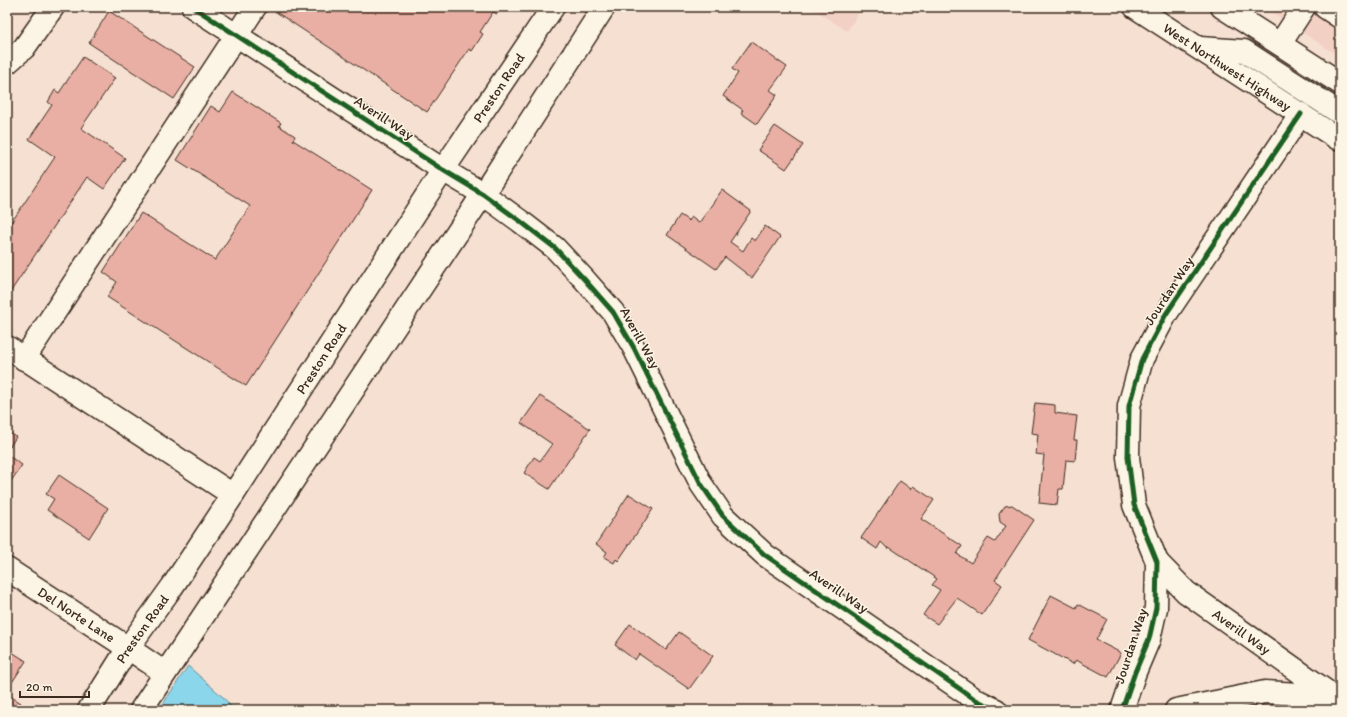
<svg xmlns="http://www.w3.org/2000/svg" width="1347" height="717" font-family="Itim,sans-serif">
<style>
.built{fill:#f2d1c4}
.water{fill:#8bd6eb;stroke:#6b9199}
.building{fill:#e9afa4;stroke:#3b2a1e}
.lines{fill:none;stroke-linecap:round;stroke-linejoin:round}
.minor-casing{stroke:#3b2a1e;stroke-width:25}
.major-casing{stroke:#3b2a1e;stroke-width:25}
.minor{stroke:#fcf5e5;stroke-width:22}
.major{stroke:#fcf5e5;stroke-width:22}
.cycleway-casing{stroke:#fcf5e5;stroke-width:8}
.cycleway{stroke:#1b5e20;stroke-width:5}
.labels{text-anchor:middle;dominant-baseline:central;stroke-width:3;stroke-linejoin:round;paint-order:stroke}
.street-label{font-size:14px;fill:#3b2a1e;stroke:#fcf5e5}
</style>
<rect width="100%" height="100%" fill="#f6e0d2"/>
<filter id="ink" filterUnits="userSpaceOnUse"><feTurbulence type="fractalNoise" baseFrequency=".025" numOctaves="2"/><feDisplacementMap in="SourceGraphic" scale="8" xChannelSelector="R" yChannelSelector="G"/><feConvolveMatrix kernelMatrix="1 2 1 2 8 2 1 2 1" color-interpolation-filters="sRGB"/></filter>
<g filter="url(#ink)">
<g class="built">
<polygon points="810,7 863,7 847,31"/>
<polygon points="1264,7 1340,7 1340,57"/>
</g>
<polygon class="water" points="188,666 223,697 234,710 159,710"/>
<g class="building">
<polygon points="279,7 501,7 497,14 493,12 480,32 483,34 472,51 469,49 427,112 276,12"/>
<polygon points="109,11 195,67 174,99 89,43"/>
<polygon points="751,42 787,67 770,90 777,95 757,124 741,113 743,110 723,96 738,73 732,69"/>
<polygon points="83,57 115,78 81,128 125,158 104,189 87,177 7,297 7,229 55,157 29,139 52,105 48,102 55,90 59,93"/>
<polygon points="233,92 281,123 279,126 295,136 293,140 372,190 246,386 107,297 117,282 103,272 141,213 215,260 250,206 177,160 211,106 220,112"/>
<polygon points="775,126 803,145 786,169 758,150"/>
<polygon points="722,190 751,211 730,242 743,251 751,238 755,241 765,226 780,237 752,278 725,257 716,269 667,235 680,215 689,221 691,217 699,223"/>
<polygon points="540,396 590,429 549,489 524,473 534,457 540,461 552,444 521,423"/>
<polygon points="1035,403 1055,405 1055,413 1077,416 1074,440 1077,440 1075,461 1066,460 1063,489 1059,489 1057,505 1039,503 1044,455 1036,454 1038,434 1031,433"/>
<polygon points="7,431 16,437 7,451"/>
<polygon points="7,455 22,465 7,487"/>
<polygon points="59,475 108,508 89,538 47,510 54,499 46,494"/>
<polygon points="900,481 911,489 913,486 934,500 921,519 962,546 957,554 971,563 988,538 995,542 1006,526 1000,522 999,514 1005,506 1012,505 1034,520 995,580 1002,585 982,615 957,598 937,624 923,615 940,590 932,585 937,579 889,547 888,549 881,542 877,549 861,538"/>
<polygon points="629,494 653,509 618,561 616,559 614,563 604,557 607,552 596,544"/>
<polygon points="1051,595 1076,608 1078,604 1107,619 1096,640 1121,653 1108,677 1076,660 1073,664 1028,640"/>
<polygon points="630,624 666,650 679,632 713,656 689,689 639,654 635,660 615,645"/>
<polygon points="9,650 26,661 7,690 7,653"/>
<polygon points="7,694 21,703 17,710 7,710"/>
</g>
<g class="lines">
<g class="minor-casing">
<g id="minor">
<polyline points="193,7 443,170 483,194 520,221 555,248 584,279 613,312 634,348 701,484 723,516 765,555 976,700 996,710"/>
<polyline points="1325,7 1340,17"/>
<polyline points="1280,44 1304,7"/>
<polyline points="7,63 24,48 53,7"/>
<polyline points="7,347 233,495"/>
<polyline points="24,359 255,7"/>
<path id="s1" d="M1157 562 1186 592 1340 701"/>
<path id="s2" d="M7 569 128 648 165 673"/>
<polyline points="1122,710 1135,672 1149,639 1156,608 1157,562 1134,505 1128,457 1129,406 1142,359 1166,314 1301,114"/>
<polyline points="1176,710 1265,692 1332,696"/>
</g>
</g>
<g class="major-casing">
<g id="major">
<path id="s3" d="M1135 7 1340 140"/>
<polyline points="1222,7 1340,83"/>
<polyline points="1200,48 1244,51 1340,113"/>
<path id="s4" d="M89 710 128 648 172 587 233 495 443 170 553 7"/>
<polyline points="141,710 483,194 604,7"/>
</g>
</g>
<use href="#minor" class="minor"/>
<use href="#major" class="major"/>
<g class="cycleway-casing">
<g id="cycleway">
<polyline points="193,7 443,170 483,194 520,221 555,248 584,279 613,312 634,348 701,484 723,516 765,555 976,700 996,710"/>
<polyline points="1122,710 1135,672 1149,639 1156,608 1157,562 1134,505 1128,457 1129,406 1142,359 1166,314 1301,114"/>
</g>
</g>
<use href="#cycleway" class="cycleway"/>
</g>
</g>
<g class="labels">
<g class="street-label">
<text stroke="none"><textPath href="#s3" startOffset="110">West Northwest Highway</textPath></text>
<text stroke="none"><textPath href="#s4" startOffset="745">Preston Road</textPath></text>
<text transform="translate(384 118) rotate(33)">Averill Way</text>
<text transform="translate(1169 291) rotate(-57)">Jourdan Way</text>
<text transform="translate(640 338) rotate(61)">Averill Way</text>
<text stroke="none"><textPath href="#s4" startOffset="421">Preston Road</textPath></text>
<text transform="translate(839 591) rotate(34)">Averill Way</text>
<text stroke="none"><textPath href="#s2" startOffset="83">Del Norte Lane</textPath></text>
<text stroke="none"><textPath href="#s4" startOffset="97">Preston Road</textPath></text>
<text stroke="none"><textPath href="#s1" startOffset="110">Averill Way</textPath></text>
<text transform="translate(1131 646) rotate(-72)">Jourdan Way</text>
</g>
</g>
<rect width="1347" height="717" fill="none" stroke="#fcf5e5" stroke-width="24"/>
<rect x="12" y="12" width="1323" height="693" fill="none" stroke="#3b2a1e" stroke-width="1.5" filter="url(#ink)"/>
<path d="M20 691v6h69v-6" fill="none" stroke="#3b2a1e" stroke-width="2"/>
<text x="26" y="691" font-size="12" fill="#3b2a1e" stroke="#fcf5e5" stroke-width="3" paint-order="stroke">20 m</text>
</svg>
